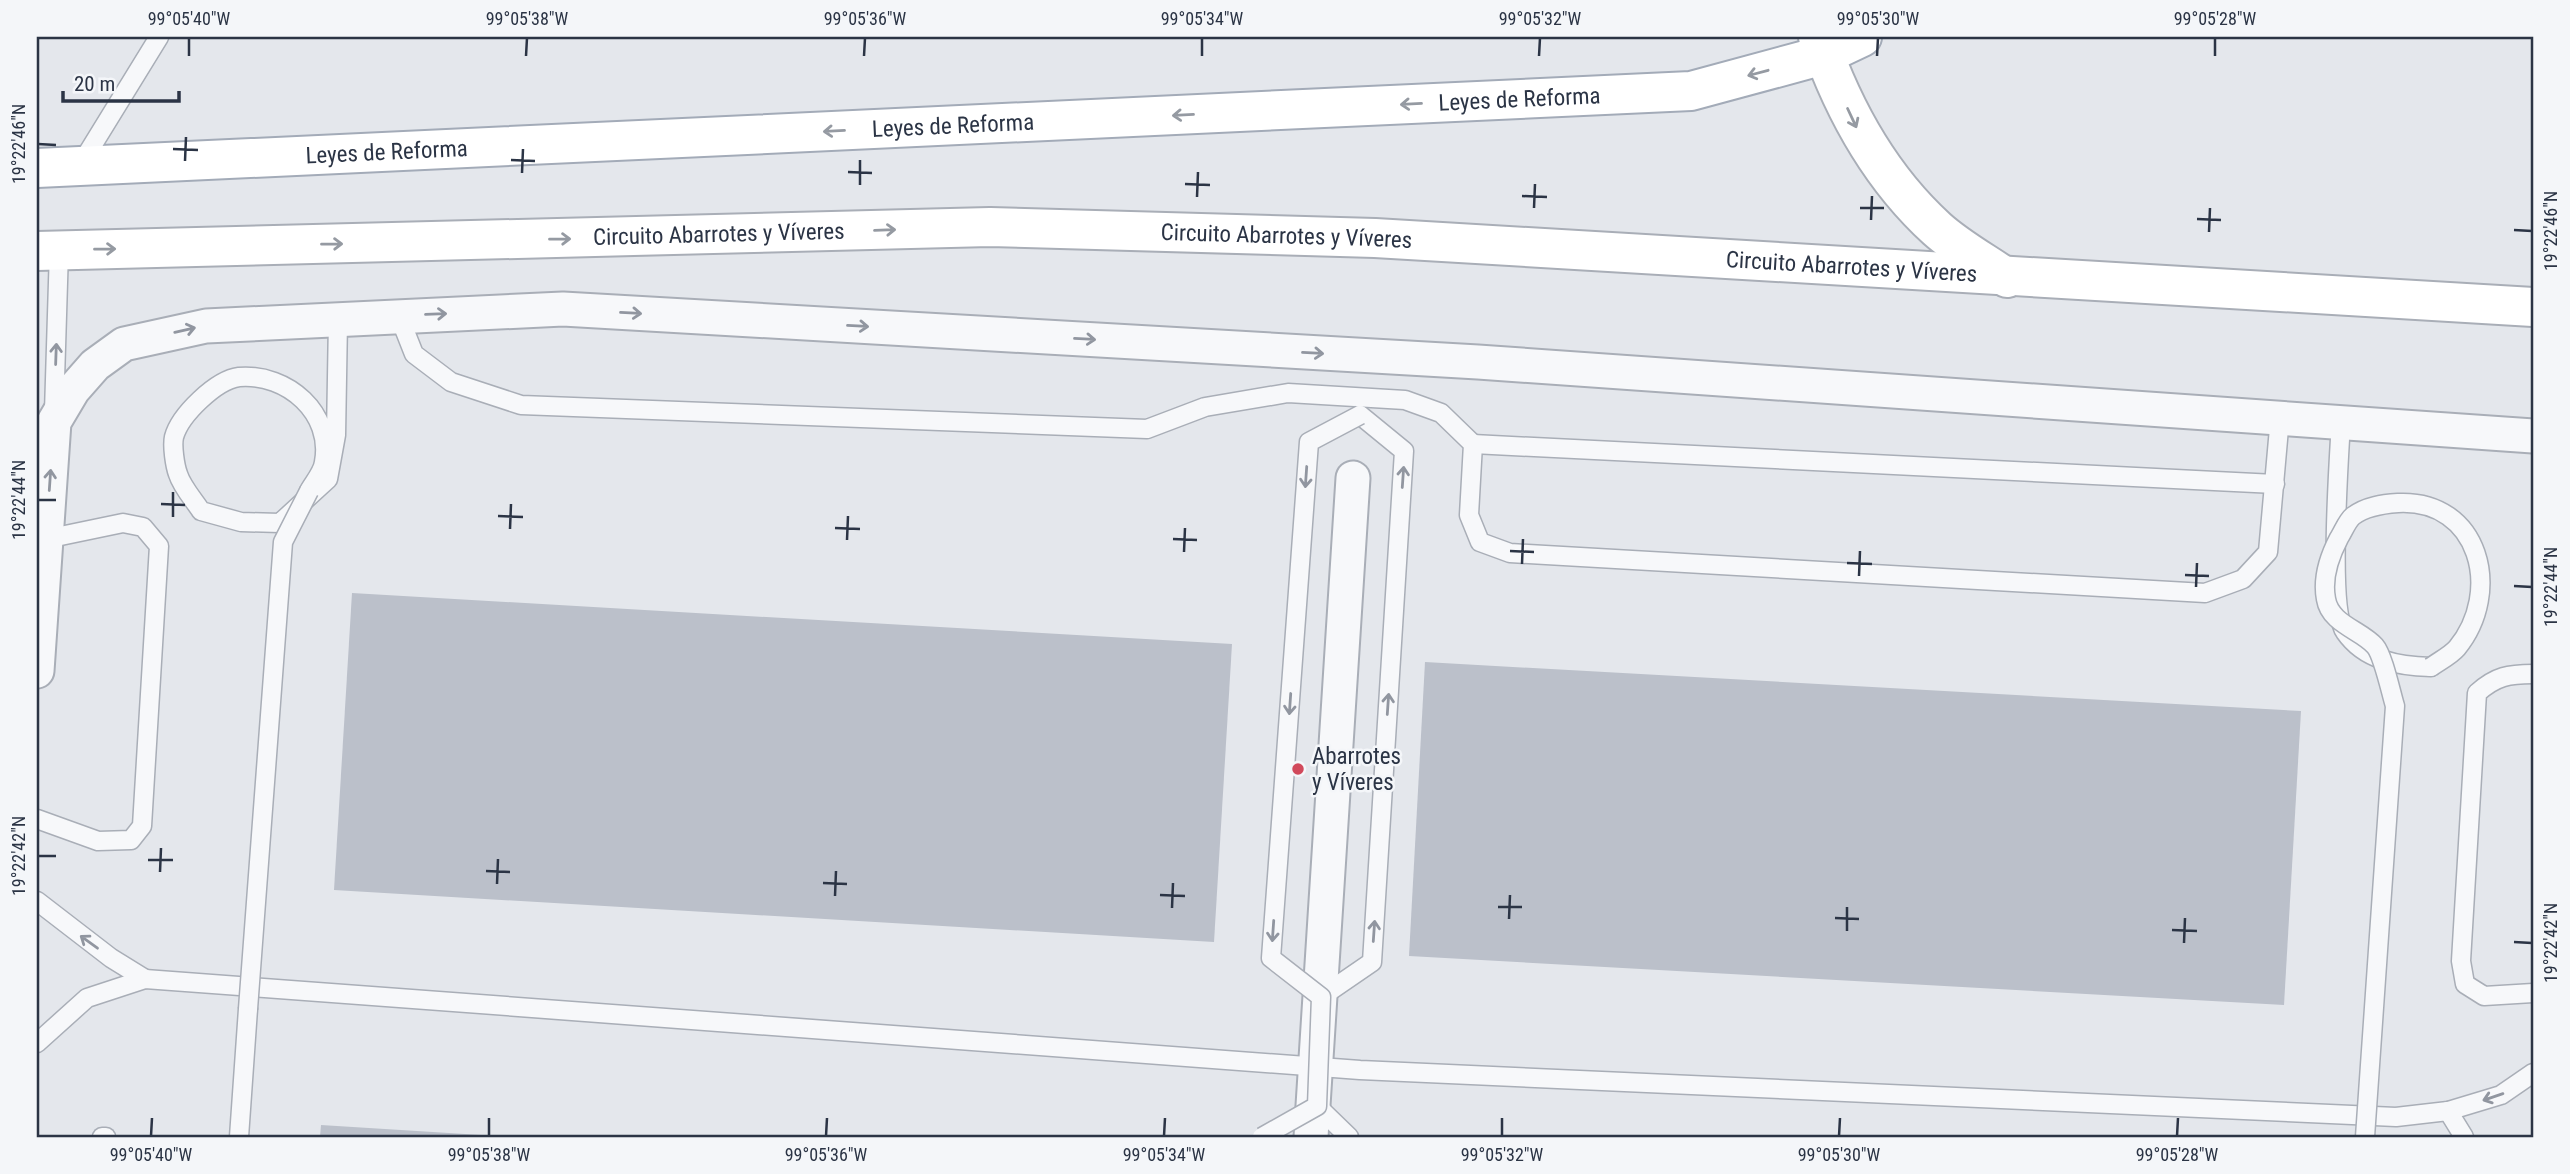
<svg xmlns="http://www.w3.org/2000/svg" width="2570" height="1174" font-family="'Roboto Condensed',sans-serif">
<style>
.building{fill:#bbc0ca}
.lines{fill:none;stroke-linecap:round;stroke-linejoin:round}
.lane-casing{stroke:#a9aeb7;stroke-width:21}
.street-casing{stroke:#a9aeb7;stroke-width:37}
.secondary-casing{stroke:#a9aeb7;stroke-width:42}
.primary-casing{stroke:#a3abb8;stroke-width:42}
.lane{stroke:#f7f8fa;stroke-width:18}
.street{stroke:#f7f8fa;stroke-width:33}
.secondary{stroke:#fff;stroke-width:38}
.primary{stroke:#fff;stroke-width:38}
.lane-bridge-casing{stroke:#a9aeb7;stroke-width:21;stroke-linecap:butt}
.lane-bridge{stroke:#f7f8fa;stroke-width:18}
.oneway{stroke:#959aa2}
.oneway2{stroke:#9196a0}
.ticks{fill:none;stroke:#2b3445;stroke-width:2.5}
.poi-dot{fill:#d1495b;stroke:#f4f6f9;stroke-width:2.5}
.labels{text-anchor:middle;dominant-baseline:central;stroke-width:5;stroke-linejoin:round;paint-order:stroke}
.street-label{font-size:23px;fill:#2b3445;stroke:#f4f6f9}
.poi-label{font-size:23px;fill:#2b3445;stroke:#f4f6f9;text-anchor:start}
.neatline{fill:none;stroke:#2b3445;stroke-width:2.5}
.ticks-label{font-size:18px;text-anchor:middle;fill:#2b3445}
</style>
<rect width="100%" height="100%" fill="#e4e7ec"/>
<g class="building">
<polygon points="352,593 1232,644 1214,942 334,890"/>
<polygon points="1425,662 2301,711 2284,1005 1409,956"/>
<polygon points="321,1125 481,1135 481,1137 320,1137"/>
</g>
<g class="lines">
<g class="lane-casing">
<g id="lane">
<polyline points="79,167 159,37"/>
<polyline points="399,316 414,354 451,382 521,405 1147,429 1205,407 1288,393 1405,400 1441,413 1473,444 1469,515 1480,542 1510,553 2205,593 2243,579 2268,552 2280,417"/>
<polyline points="54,412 59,250"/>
<path d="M2341 422C2339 458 2328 609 2345 632 2365 661 2399 666 2431 667"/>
<polyline points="1473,444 2275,484"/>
<path d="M309 491C314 482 323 472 324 462 333 414 288 373 239 377 216 380 180 415 174 437 172 446 175 466 178 474 182 487 194 500 201 511L241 522 280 523 328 479 336 435 338 320"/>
<path d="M2533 674C2509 674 2496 676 2477 693L2461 961 2465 984 2484 996 2533 993"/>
<polyline points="37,819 98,841 131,840 142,826 159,546 143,527 123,523 46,539"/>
<polyline points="37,901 111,958 145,979"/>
<polyline points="1321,997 1372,962 1404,451 1360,415"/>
<polyline points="37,1043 87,998 145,979 1360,1070 2396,1117 2448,1111 2501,1095 2533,1073"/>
<polyline points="1317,1106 1349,1137"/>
<polyline points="2448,1111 2464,1137"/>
<polyline points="102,1137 106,1137"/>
<polyline points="239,1137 248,1009"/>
</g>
</g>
<g class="street-casing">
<g id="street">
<polyline points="37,671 54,422 73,390 95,365 124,344 206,326 563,309 1478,362 2533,436"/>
<polyline points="1311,1137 1353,478"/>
</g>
</g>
<g class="secondary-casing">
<g id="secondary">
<path d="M1818 37C1843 110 1880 177 1937 229 1958 248 1984 262 2007 278"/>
<path id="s1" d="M37 251 990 227 1375 238 2533 307"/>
</g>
</g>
<g class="primary-casing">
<g id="primary">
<path id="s2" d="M37 168 1691 91 1824 55 1862 37"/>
</g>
</g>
<use href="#lane" class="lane"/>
<use href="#street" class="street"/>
<use href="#secondary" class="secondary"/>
<use href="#primary" class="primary"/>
<g class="lane-bridge-casing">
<g id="lane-bridge">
<polyline points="248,1009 283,542 309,491"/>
<polyline points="1262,1137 1317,1106 1321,997 1271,958 1309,442 1360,415"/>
<path d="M2365 1137 2395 706C2391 693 2383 655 2375 646 2361 630 2330 624 2326 599 2322 578 2329 557 2339 538 2343 532 2347 521 2353 516 2366 506 2383 504 2398 503 2480 499 2503 592 2457 648 2450 656 2439 661 2431 667"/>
</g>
</g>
<use href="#lane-bridge" class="lane-bridge"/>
</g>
<defs><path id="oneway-shaft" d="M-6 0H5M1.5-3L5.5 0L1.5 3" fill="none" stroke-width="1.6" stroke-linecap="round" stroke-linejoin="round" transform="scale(1.75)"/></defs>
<g class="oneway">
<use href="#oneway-shaft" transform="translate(1758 73) rotate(165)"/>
<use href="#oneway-shaft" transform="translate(1411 104) rotate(177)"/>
<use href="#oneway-shaft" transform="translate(1183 115) rotate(177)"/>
<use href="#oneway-shaft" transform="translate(1852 118) rotate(65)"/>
<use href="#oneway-shaft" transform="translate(834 131) rotate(177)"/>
<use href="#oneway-shaft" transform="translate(885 230) rotate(-2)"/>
<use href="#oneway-shaft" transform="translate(560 239) rotate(-1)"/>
<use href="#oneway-shaft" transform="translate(332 244) rotate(-1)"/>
<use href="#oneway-shaft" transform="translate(105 249) rotate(-1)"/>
</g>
<g class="oneway2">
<use href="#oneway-shaft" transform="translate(631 313) rotate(3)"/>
<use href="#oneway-shaft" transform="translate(436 314) rotate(-2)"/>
<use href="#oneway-shaft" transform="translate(858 326) rotate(3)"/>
<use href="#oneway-shaft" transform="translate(185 330) rotate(-13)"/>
<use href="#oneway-shaft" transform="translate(1085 339) rotate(3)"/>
<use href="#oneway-shaft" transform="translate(1313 353) rotate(3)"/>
<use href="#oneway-shaft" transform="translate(56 354) rotate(-88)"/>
<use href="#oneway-shaft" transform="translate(1306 477) rotate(94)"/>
<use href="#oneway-shaft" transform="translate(1403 477) rotate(-86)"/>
<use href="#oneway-shaft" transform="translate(50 480) rotate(-86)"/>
<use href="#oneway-shaft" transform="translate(1290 704) rotate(94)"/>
<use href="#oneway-shaft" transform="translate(1388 704) rotate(-86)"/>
<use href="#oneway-shaft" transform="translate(1273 931) rotate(94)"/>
<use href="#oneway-shaft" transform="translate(1374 931) rotate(-86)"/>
<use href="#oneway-shaft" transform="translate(89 942) rotate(-144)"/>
<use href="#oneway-shaft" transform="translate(2493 1097) rotate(161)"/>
</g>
<path class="ticks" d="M189 56V38M526 56 527 38M864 56 865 38M1202 56V38M1539 56 1540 38M1877 56 1878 38M2215 56V38M38 144 56 145M173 149 198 150M511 160 535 161M185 161 186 137M848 172 872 173M522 173 523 149M1185 184 1210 185M860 185V160M1522 196 1547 197M1197 197 1198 172M1534 208 1535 184M1860 208H1884M2197 219 2221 220M1871 220 1872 196M2514 230 2532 231M2209 232 2210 208M38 500H56M161 504 185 505M498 516 523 517M173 517V492M835 528 860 529M510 529 511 504M1173 539 1197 540M847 540 848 516M1510 551 1534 552M1184 552 1185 528M1847 563 1872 564M1522 564 1523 539M2185 575 2209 576M1859 576 1860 551M2514 586 2532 587M2196 587 2197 563M38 856H56M148 860H173M486 871 510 872M160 872 161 848M823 883 847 884M497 884 498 859M1160 895 1185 896M835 896 836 871M1498 907H1522M1172 908 1173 883M1835 918 1859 919M1509 919 1510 895M2172 930 2197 931M1847 931V907M2514 942 2532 943M2184 943 2185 918M151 1136 152 1118M489 1136V1118M826 1136 827 1118M1164 1136 1165 1118M1502 1136V1118M1839 1136 1840 1118M2177 1136 2178 1118"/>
<circle class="poi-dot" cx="1298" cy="769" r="7"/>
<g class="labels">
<g class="street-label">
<text stroke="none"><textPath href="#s2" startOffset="1484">Leyes de Reforma</textPath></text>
<text stroke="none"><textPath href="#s2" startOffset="917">Leyes de Reforma</textPath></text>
<text stroke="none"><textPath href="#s2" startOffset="350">Leyes de Reforma</textPath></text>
<text stroke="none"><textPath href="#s1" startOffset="682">Circuito Abarrotes y Víveres</textPath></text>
<text stroke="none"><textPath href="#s1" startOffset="1250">Circuito Abarrotes y Víveres</textPath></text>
<text stroke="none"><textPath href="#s1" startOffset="1816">Circuito Abarrotes y Víveres</textPath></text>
</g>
<g class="poi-label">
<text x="1312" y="756">Abarrotes<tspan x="1312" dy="26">y Víveres</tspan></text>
</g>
</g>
<rect width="2570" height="1174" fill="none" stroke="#f4f6f9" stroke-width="77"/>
<path d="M63 91v10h116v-10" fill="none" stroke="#2b3445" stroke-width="3.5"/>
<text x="74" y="91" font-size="21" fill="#2b3445" stroke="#f4f6f9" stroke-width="5" paint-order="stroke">20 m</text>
<rect x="38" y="38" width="2494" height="1098" class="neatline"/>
<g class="ticks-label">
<text x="189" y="25">99°05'40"W</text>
<text x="527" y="25">99°05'38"W</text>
<text x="865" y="25">99°05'36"W</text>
<text x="1202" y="25">99°05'34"W</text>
<text x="1540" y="25">99°05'32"W</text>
<text x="1878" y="25">99°05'30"W</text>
<text x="2215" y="25">99°05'28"W</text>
<text transform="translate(19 144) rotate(-90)" y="6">19°22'46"N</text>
<text transform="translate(2551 231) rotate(-90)" y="6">19°22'46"N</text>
<text transform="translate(19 500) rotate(-90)" y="6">19°22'44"N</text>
<text transform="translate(2551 587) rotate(-90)" y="6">19°22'44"N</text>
<text transform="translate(19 856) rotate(-90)" y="6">19°22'42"N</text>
<text transform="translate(2551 943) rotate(-90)" y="6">19°22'42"N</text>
<text x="151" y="1161">99°05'40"W</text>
<text x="489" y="1161">99°05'38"W</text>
<text x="826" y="1161">99°05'36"W</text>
<text x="1164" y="1161">99°05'34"W</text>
<text x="1502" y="1161">99°05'32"W</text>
<text x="1839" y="1161">99°05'30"W</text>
<text x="2177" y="1161">99°05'28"W</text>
</g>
</svg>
